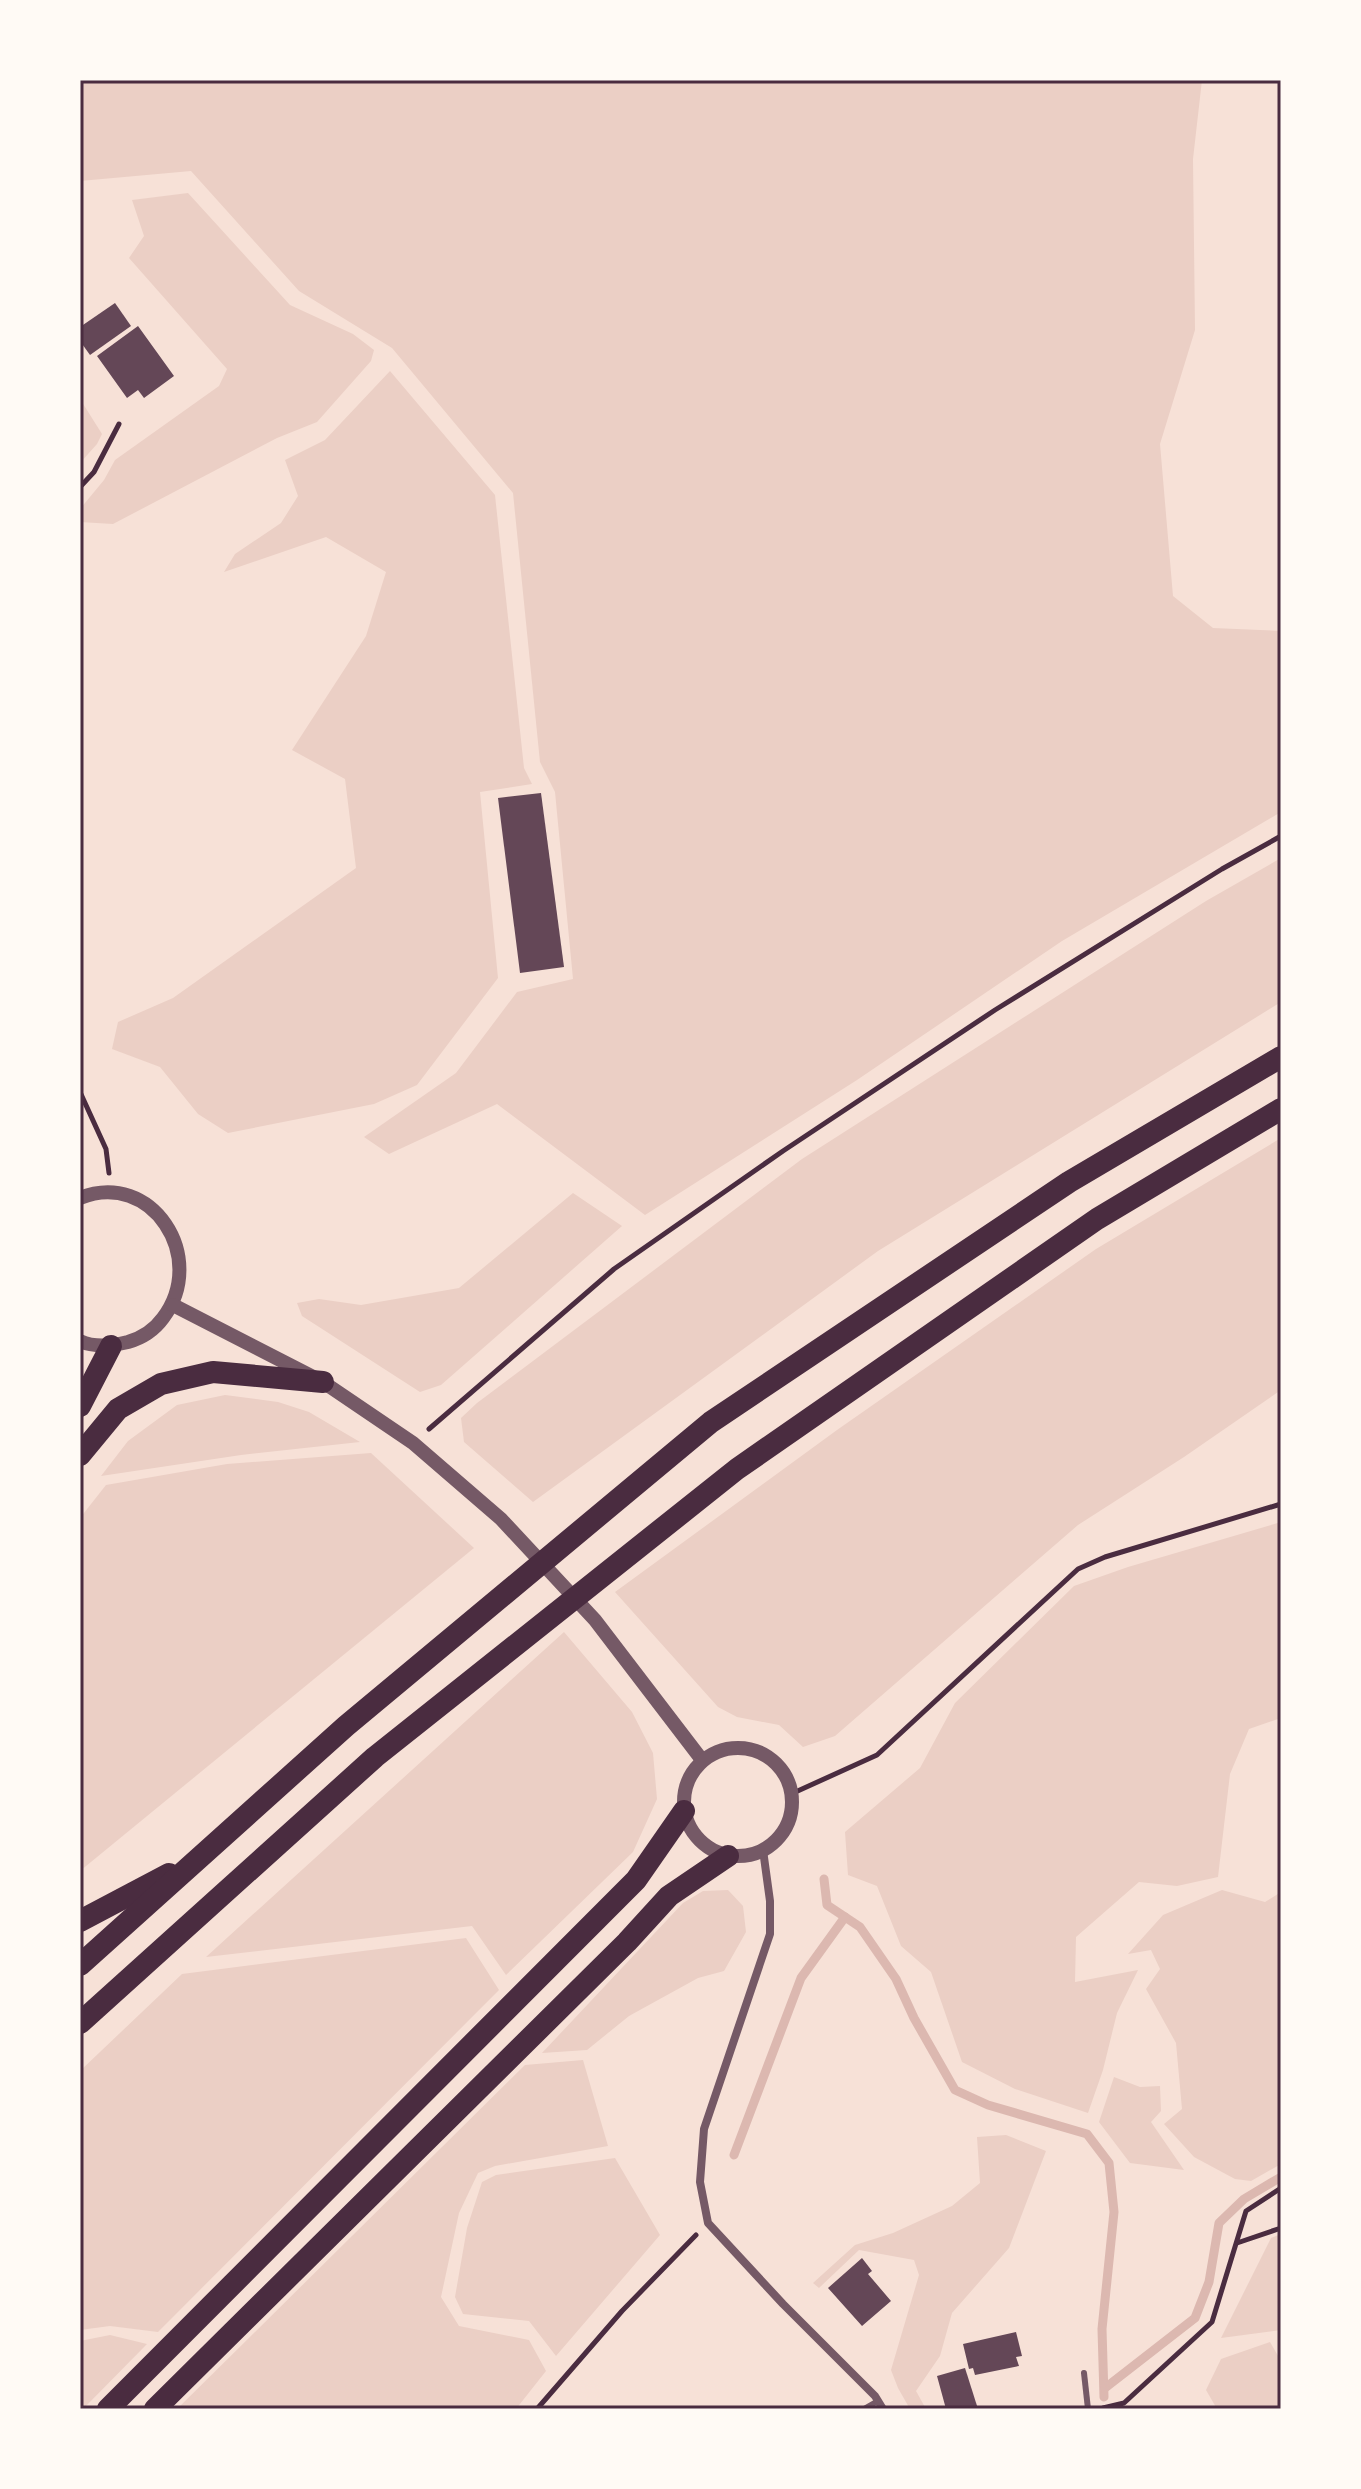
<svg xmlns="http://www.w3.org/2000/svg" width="1361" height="2489" font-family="Jost,sans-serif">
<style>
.green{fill:#ebcfc5}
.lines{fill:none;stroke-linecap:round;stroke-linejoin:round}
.stream{stroke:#dcb8b0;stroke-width:9}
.building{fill:#644757}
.path{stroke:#4a2c40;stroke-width:5}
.service{stroke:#755966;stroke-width:6}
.minor{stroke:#755966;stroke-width:8}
.tertiary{stroke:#755966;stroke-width:14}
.trunk{stroke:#4a2c40;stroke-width:22}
.neatline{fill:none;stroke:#4a2c40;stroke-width:3}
</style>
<rect width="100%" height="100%" fill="#f7e1d7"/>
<g class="green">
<polygon points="80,80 1202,80 1193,159 1195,330 1160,444 1173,596 1213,628 1281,631 1281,812 1062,941 857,1080 645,1215 497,1104 389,1154 364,1137 456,1073 517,992 573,979 555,792 540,762 513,493 392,348 299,291 191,171 80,181"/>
<polygon points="188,193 290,305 353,334 374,350 371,361 317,422 277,438 113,524 80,522 80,509 104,480 115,460 219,386 227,369 129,258 144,236 132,200"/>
<polygon points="390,371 495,495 524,768 532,784 480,792 498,978 417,1085 374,1104 228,1133 198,1114 160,1067 112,1049 118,1022 173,998 356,868 345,779 292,750 366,636 386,572 326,537 224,572 235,554 281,523 298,496 285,460 325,440"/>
<polygon points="80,399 102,434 97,444 80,463"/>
<polygon points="1281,858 1281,1002 878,1251 533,1502 464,1442 461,1418 477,1403 802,1159 1206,901"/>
<polygon points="1281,1138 1281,1390 1184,1457 1078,1525 835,1736 803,1747 779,1725 737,1717 718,1707 615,1592 837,1430 1096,1249"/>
<polygon points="573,1193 622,1226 441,1385 420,1392 302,1316 297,1303 319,1299 361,1305 459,1288"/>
<polygon points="225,1395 278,1402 309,1412 360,1442 241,1455 101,1476 128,1441 177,1405"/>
<polygon points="371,1453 474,1548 80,1871 80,1518 106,1485 227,1464"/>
<polygon points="1281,1522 1281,1718 1249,1729 1230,1774 1218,1877 1177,1886 1139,1882 1076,1937 1075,1982 1138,1970 1117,2013 1103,2070 1088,2113 1015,2089 962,2062 931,1972 901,1946 877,1886 848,1875 845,1832 920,1768 955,1703 1074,1586 1128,1567"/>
<polygon points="564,1632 632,1712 653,1753 657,1799 633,1852 506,1975 472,1926 206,1957"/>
<polygon points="728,1890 743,1906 746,1932 724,1971 698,1978 629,2016 587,2050 542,2053 683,1903 703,1891"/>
<polygon points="1222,1890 1265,1902 1281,1892 1281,2164 1251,2181 1235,2179 1194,2157 1164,2124 1182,2109 1176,2043 1146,1989 1160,1969 1151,1950 1128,1954 1163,1915"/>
<polygon points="466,1938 499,1990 158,2332 110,2326 80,2330 80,2071 182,1974"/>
<polygon points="583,2060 608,2146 495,2166 478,2173 459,2213 441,2297 459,2326 529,2340 546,2371 516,2409 177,2409 525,2065"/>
<polygon points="1114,2077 1140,2087 1160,2086 1161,2111 1151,2122 1184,2170 1130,2163 1099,2122"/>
<polygon points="1006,2135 1046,2151 1009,2248 952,2313 940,2356 916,2391 926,2409 910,2409 898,2388 891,2370 919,2275 914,2260 859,2250 819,2288 813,2283 855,2245 893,2233 952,2206 980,2183 977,2137"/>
<polygon points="615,2158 660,2235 556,2356 529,2321 463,2314 455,2297 467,2228 482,2182 496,2175"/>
<polygon points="1281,2234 1281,2330 1221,2338 1271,2238"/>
<polygon points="110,2335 147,2344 83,2409 80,2409 80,2341"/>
<polygon points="1270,2342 1281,2361 1281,2409 1217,2409 1206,2390 1221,2359"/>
</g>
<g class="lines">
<g class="stream">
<polyline points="824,1879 827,1905 860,1927 896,1979 914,2018 955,2090 988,2105 1087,2134 1109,2163 1114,2212 1102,2329 1104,2397"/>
<polyline points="734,2155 801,1978 845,1917"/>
<polyline points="1105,2388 1195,2318 1209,2282 1219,2223 1244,2199 1281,2177"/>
</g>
</g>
<g class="building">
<polygon points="115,303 131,326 90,355 80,341 80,327"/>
<polygon points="138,326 174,376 144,398 138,390 127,398 97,356"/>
<polygon points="541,793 564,967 520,973 498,798"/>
<polygon points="862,2258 872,2271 868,2274 891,2301 862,2326 828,2288"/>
<polygon points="1016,2332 1022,2356 1016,2357 1019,2366 975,2375 973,2368 969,2369 963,2344"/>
<polygon points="965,2368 978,2409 946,2409 937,2376"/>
</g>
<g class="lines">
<g class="path">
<polyline points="80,487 94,472 119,424"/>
<polyline points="80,1092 106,1149 109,1173"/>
<polyline points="429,1429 614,1269 783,1151 995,1010 1222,869 1281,836"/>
<polyline points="791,1794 877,1755 1078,1569 1105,1557 1281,1504"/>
<polyline points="1237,2243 1281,2228"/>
<polyline points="1103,2408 1124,2403 1212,2322 1246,2211 1281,2188"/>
<polyline points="537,2409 622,2311 696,2235"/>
</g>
<g class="service">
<polyline points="1084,2373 1088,2409"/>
<polyline points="864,2409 878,2401"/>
</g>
<polyline class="minor" points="763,1850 770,1901 770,1934 704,2129 700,2182 708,2223 783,2304 875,2396 883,2409"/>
<g class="tertiary">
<path d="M80 1198C151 1169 209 1257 163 1318 155 1329 142 1338 128 1342 112 1346 95 1348 80 1341"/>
<polyline points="173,1305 323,1382 413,1443 501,1519 595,1620 702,1760"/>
<circle cx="738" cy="1802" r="54"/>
</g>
<g class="trunk">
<polyline points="80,1406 111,1346"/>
<polyline points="80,1455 118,1409 161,1384 213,1372 323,1382"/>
<polyline points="80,1921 169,1874"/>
<polyline points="80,1965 346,1726 711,1422 1069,1182 1281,1057"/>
<polyline points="80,2023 375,1757 737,1469 1097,1219 1281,1109"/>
<polyline points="108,2409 636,1880 684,1811"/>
<polyline points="155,2409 627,1942 669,1896 728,1856"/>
</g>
</g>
<rect width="1361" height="2489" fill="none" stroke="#fffaf5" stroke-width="164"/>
<rect x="82" y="82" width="1197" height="2325" class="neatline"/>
</svg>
